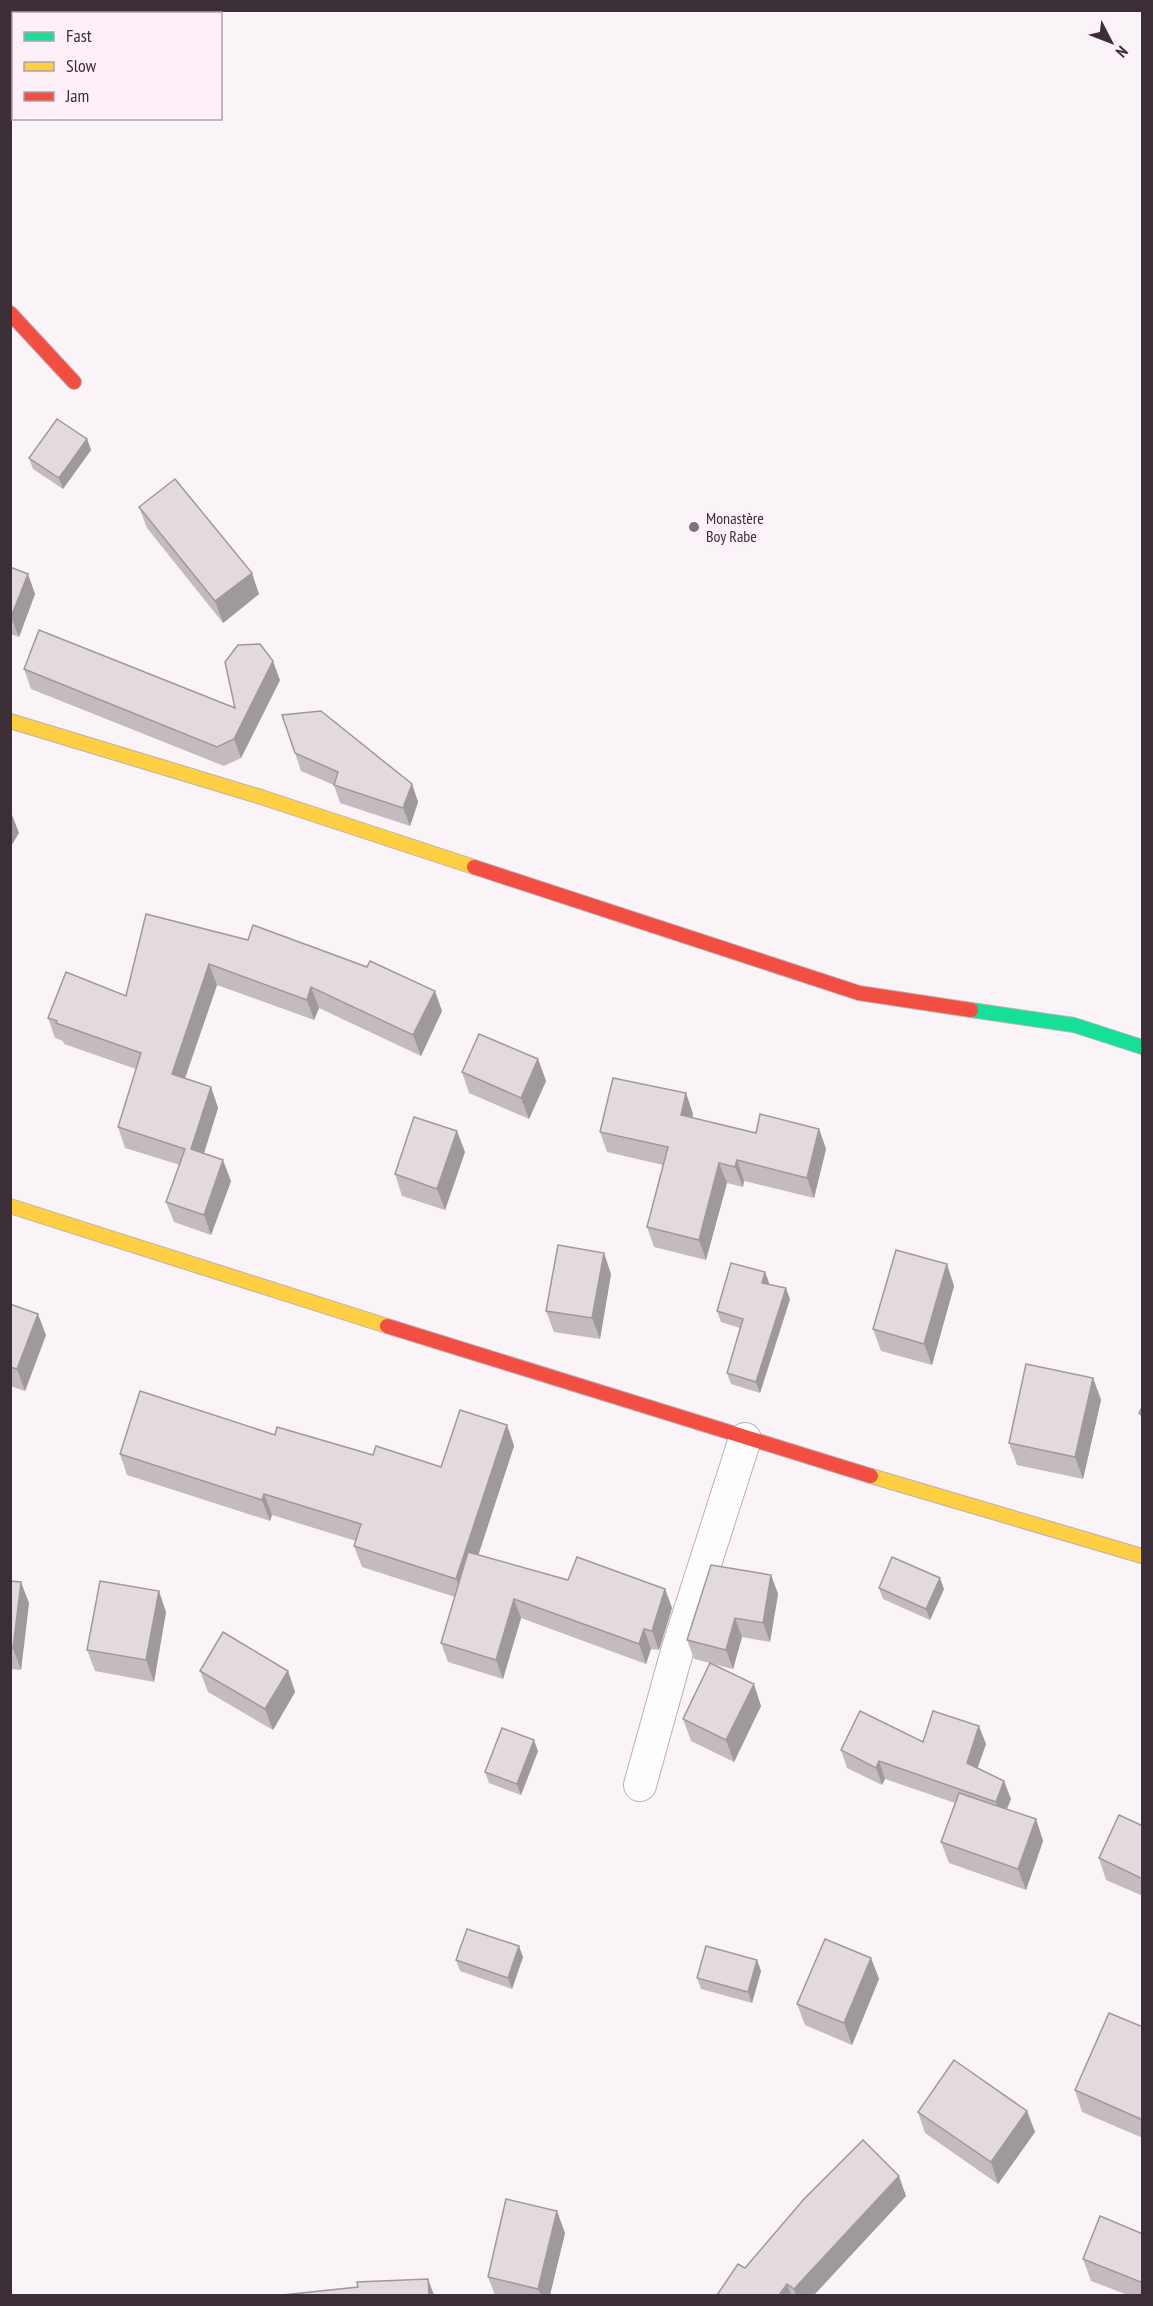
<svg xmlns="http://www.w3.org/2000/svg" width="1153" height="2306" font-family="'PT Sans Narrow',sans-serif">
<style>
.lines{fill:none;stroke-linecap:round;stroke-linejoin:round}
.street-casing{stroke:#bab1b7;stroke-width:34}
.fast-casing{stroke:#bab1b7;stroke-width:16}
.slow-casing{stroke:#bab1b7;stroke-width:16}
.jam-casing{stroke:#bab1b7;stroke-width:16}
.street{stroke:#fefdfe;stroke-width:32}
.fast{stroke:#16e098;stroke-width:14}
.slow{stroke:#ffcf43;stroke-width:14}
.jam{stroke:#f24e42;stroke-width:14}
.wall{fill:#c3bbc0}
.shaded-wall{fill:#9f999c}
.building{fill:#e3dadf;stroke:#9f999c;stroke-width:1.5}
.poi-dot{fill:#7e737a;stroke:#fdf0f8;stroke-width:2}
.labels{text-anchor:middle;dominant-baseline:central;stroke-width:6;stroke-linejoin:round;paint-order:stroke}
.poi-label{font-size:16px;fill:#3b2e36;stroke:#fdf0f8;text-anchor:start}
</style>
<rect width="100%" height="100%" fill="#faf3f7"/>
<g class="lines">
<g class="street-casing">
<polyline id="street" points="640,1785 678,1648 745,1439"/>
</g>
<g class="fast-casing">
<polyline id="fast" points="971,1010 1074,1025 1142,1047"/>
</g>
<g class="slow-casing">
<g id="slow">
<polyline points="10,721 261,797 474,867"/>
<polyline points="10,1206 387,1326"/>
<polyline points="871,1476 1142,1556"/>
</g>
</g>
<g class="jam-casing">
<g id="jam">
<polyline points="10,313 74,382"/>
<polyline points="474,867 859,993 971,1010"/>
<polyline points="387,1326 871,1476"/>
</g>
</g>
<use href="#street" class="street"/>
<use href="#fast" class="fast"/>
<use href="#slow" class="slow"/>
<use href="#jam" class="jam"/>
</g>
<g class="wall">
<polygon points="87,439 91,450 63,489 33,469 29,458"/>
<polygon points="139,507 259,594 223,623 147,528"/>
<polygon points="10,567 35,594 19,637 10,634"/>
<polygon points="24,669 235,708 280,680 241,758 224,766 31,689"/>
<polygon points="295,753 412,784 418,802 410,826 340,803 334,785 301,771"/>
<polygon points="248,940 442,1011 421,1056 319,1008 314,1020 217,985 185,1079 211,1087 218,1108 204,1153 231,1181 211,1235 174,1222 166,1202 180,1165 125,1148 118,1127 136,1069 64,1044 63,1041 55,1038 48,1018 126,996"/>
<polygon points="538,1059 546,1081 529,1119 469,1093 462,1072"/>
<polygon points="686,1093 693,1114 692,1118 756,1133 819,1129 826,1149 814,1198 744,1181 743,1187 727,1183 706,1260 654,1247 647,1227 663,1165 607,1152 600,1132"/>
<polygon points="465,1152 445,1210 402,1196 395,1174"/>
<polygon points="765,1272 769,1283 768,1285 790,1299 760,1393 731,1384 727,1373 740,1328 721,1322 717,1311"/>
<polygon points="611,1274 600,1339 554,1332 546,1311"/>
<polygon points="954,1286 932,1365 881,1351 873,1329"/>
<polygon points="10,1304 46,1335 25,1391 10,1386"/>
<polygon points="1093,1378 1101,1400 1083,1479 1017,1465 1009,1443"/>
<polygon points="1143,1406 1143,1422 1139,1413"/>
<polygon points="507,1425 514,1446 478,1555 568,1580 665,1589 672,1608 659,1650 651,1649 646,1664 521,1618 503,1679 448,1662 441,1643 455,1597 362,1567 354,1546 356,1541 272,1515 270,1521 127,1475 120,1454 275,1435 373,1455 441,1467"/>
<polygon points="771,1575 778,1594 770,1642 742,1637 733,1669 713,1664 761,1706 734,1762 691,1741 683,1719 710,1663 694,1659 687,1640"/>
<polygon points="10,1581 29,1603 21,1670 10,1669"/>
<polygon points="879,1588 944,1589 930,1620 883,1599"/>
<polygon points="166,1612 154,1682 95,1671 87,1650"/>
<polygon points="200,1671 288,1671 295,1692 273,1730 208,1692"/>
<polygon points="923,1742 986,1744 977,1768 1011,1799 1007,1809 1036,1819 1043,1841 1026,1890 949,1863 941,1842 955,1803 885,1779 882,1785 847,1768 841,1750"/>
<polygon points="538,1751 521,1795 489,1783 485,1772"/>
<polygon points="1143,1826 1143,1896 1106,1880 1099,1858"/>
<polygon points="523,1957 512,1989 460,1971 456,1960"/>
<polygon points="871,1958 879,1979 852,2045 805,2025 797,2004"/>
<polygon points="757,1960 761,1971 752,2003 701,1989 697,1978"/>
<polygon points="1143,2027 1143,2138 1082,2112 1075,2090"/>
<polygon points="1027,2111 1035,2132 998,2184 925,2133 918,2112"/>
<polygon points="906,2196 814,2295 717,2295 745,2268"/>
<polygon points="565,2233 550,2295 495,2295 488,2277"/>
<polygon points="1143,2234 1143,2295 1128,2295 1091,2281 1083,2259"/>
</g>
<g class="shaded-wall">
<polygon points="87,439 91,450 63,489 59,478"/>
<polygon points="252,573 259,594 223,623 215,601"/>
<polygon points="28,574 35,594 19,637 11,617"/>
<polygon points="273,661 280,680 241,758 234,739"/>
<polygon points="412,784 418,802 410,826 403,808"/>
<polygon points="11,812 19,833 10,848 10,813"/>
<polygon points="209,964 217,985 179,1095 172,1074"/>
<polygon points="311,987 319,1008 314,1020 307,1000"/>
<polygon points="435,991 442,1011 421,1056 413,1035"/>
<polygon points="538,1059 546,1081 529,1119 521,1098"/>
<polygon points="211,1087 218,1108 199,1169 191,1149"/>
<polygon points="686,1093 693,1114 688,1135 681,1115"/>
<polygon points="819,1129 826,1149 814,1198 807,1178"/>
<polygon points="457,1131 465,1152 445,1210 437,1189"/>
<polygon points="223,1160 231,1181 211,1235 204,1215"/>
<polygon points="737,1160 744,1181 743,1187 735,1167"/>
<polygon points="719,1163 727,1183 706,1260 699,1240"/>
<polygon points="604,1253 611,1274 600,1339 592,1318"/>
<polygon points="947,1264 954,1286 932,1365 924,1344"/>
<polygon points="765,1272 769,1283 766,1294 762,1283"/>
<polygon points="786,1288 790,1299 760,1393 756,1382"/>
<polygon points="38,1314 46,1335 25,1391 17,1369"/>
<polygon points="1093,1378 1101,1400 1083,1479 1075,1457"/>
<polygon points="507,1425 514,1446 464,1599 456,1579"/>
<polygon points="264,1494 272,1515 270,1521 262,1500"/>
<polygon points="771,1575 778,1594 770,1642 763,1623"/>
<polygon points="940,1578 944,1589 930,1620 926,1609"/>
<polygon points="21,1582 29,1603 21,1670 13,1648"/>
<polygon points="665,1589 672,1608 659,1650 652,1631"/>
<polygon points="159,1591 166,1612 154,1682 146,1660"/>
<polygon points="514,1599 521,1618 503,1679 496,1660"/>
<polygon points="735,1618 742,1637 733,1669 726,1650"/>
<polygon points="644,1629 651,1649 646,1664 639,1644"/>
<polygon points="288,1671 295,1692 273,1730 265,1709"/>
<polygon points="754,1684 761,1706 734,1762 726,1740"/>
<polygon points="979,1726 986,1744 973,1781 967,1763"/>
<polygon points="534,1740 538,1751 521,1795 517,1784"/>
<polygon points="879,1761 885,1779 882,1785 876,1768"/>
<polygon points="1004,1781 1011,1799 1002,1820 996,1802"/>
<polygon points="1036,1819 1043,1841 1026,1890 1018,1869"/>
<polygon points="519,1946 523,1957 512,1989 508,1978"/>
<polygon points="871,1958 879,1979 852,2045 844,2023"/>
<polygon points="757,1960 761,1971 752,2003 748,1992"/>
<polygon points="1027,2111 1035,2132 998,2184 991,2162"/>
<polygon points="899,2176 906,2196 814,2295 796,2295 794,2289"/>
<polygon points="557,2211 565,2233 550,2295 541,2295 538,2289"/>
<polygon points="428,2279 434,2295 429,2295"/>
<polygon points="787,2284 791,2295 779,2295"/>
</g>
<g class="building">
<polygon points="57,419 87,439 59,478 29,458"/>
<polygon points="175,479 252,573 215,601 139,507"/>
<polygon points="10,567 28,574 11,617 10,617"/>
<polygon points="39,630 235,708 225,662 238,645 260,644 273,661 234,739 217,747 24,669"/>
<polygon points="321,711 412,784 403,808 334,785 338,772 295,753 282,715"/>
<polygon points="146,914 248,940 253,925 367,967 370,961 435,991 413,1035 311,987 307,1000 209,964 172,1074 211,1087 191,1149 223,1160 204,1215 166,1202 185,1149 118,1127 141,1053 56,1023 57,1021 48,1018 66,972 126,996"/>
<polygon points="479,1034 538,1059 521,1098 462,1072"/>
<polygon points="613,1078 686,1093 681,1115 756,1133 760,1114 819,1129 807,1178 737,1160 735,1167 719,1163 699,1240 647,1227 668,1147 600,1132"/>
<polygon points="414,1117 457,1131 437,1189 395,1174"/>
<polygon points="558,1245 604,1253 592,1318 546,1311"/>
<polygon points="896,1250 947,1264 924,1344 873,1329"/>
<polygon points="731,1263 765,1272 762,1283 786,1288 756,1382 727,1373 743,1319 717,1311"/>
<polygon points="10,1304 38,1314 17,1369 10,1367"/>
<polygon points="1026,1364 1093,1378 1075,1457 1009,1443"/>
<polygon points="140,1391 275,1435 277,1427 373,1455 376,1446 441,1467 460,1410 507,1425 456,1579 354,1546 361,1524 264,1494 262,1500 120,1454"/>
<polygon points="1143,1406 1143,1415 1139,1413"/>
<polygon points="468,1552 568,1580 577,1557 665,1589 652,1631 644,1629 639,1644 514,1599 496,1660 441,1643"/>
<polygon points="892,1557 940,1578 926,1609 879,1588"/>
<polygon points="711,1565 771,1575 763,1623 735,1618 726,1650 687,1640"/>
<polygon points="10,1581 21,1582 13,1648 10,1648"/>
<polygon points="100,1581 159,1591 146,1660 87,1650"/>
<polygon points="223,1632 288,1671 265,1709 200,1671"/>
<polygon points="710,1663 754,1684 726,1740 683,1719"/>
<polygon points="860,1711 923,1742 933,1711 979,1726 967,1763 1004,1781 996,1802 879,1761 876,1768 841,1750"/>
<polygon points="502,1728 534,1740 517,1784 485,1772"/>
<polygon points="959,1793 1036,1819 1018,1869 941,1842"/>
<polygon points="1119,1815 1143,1826 1143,1879 1099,1858"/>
<polygon points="467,1929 519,1946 508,1978 456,1960"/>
<polygon points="825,1939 871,1958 844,2023 797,2004"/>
<polygon points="706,1946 757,1960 748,1992 697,1978"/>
<polygon points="1109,2013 1143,2027 1143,2120 1075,2090"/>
<polygon points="954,2060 1027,2111 991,2162 918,2112"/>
<polygon points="863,2140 899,2176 794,2289 787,2284 779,2295 717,2295 738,2264 745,2268 804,2199"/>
<polygon points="506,2199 557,2211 538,2289 488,2277"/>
<polygon points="1100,2216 1143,2234 1143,2283 1083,2259"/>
<polygon points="428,2279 429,2295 282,2295 358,2287 357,2282"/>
</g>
<circle class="poi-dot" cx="694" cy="527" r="6"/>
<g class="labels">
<g class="poi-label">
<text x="706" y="518">Monastère<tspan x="706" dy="18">Boy Rabe</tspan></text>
</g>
</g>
<rect width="1153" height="2306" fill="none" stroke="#3b2e36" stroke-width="24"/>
<rect x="12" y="12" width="210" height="108" fill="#fdf0f8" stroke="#afa2aa" stroke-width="1.5"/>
<rect x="24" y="32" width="30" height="9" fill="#16e098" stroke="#afa2aa" stroke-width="1.5"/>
<text x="66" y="42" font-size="18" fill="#3b2e36">Fast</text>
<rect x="24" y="62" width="30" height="9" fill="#ffcf43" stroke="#afa2aa" stroke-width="1.5"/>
<text x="66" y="72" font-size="18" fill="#3b2e36">Slow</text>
<rect x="24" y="92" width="30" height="9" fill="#f24e42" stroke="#afa2aa" stroke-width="1.5"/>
<text x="66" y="102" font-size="18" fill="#3b2e36">Jam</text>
<g transform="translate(1111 42) rotate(132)" stroke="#fdf0f8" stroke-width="4.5" paint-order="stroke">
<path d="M0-4.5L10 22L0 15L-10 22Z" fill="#3b2e36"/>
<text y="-9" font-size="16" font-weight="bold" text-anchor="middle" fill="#3b2e36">N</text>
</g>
</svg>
